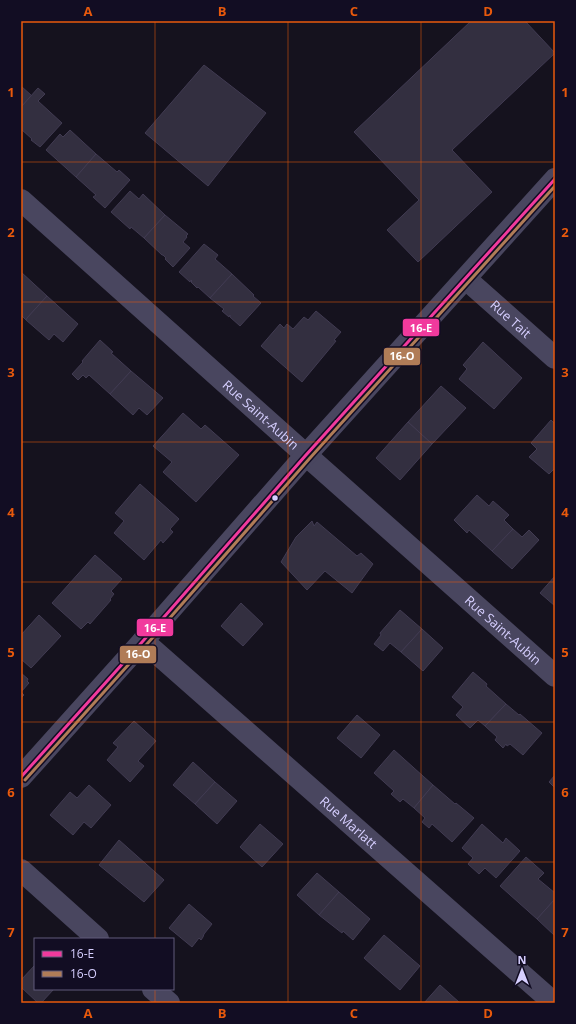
<svg xmlns="http://www.w3.org/2000/svg" width="576" height="1024" font-family="'Open Sans',sans-serif">
<style>
.building{fill:#332f40;stroke:#413b52}
.lines{fill:none;stroke-linecap:round;stroke-linejoin:round}
.street{stroke:#49465f;stroke-width:22}
.bus-1-casing{stroke:#120d23;stroke-width:6}
.bus-2-casing{stroke:#120d23;stroke-width:6}
.bus-1{stroke:#f13a9d;stroke-width:3}
.bus-2{stroke:#b07c57;stroke-width:3}
.grid{fill:none;stroke:#e8590c;stroke-width:1;stroke-opacity:0.55}
.bus-dot{fill:#d6cfff;stroke:#120d23;stroke-width:1.5}
.labels{text-anchor:middle;dominant-baseline:central;stroke-width:3.5;stroke-linejoin:round;paint-order:stroke}
.street-label{font-size:13px;fill:#d6cfff;stroke:#120d23}
.line-badge{stroke:#120d23;stroke-width:1.5}
.badge-label{font-size:11px;text-anchor:middle;font-weight:bold;fill:#fff}
.neatline{fill:none;stroke:#e8590c;stroke-width:1.5}
.grid-label{font-size:13px;text-anchor:middle;font-weight:bold;fill:#e8590c}
</style>
<rect width="100%" height="100%" fill="#15121e"/>
<g class="building">
<polygon points="471,21 525,21 555,53 452,150 492,192 418,262 387,230 419,200 354,132"/>
<polygon points="204,65 266,113 208,186 145,133"/>
<polygon points="21,86 32,96 21,107"/>
<polygon points="38,88 45,94 38,101 62,123 40,147 31,140 32,139 21,129 21,107"/>
<polygon points="70,130 96,154 76,177 46,150 60,134 63,137"/>
<polygon points="96,154 117,172 119,170 130,180 105,208 93,197 96,195 76,177"/>
<polygon points="130,191 139,199 143,194 165,215 144,238 131,227 130,229 111,212"/>
<polygon points="165,215 188,234 186,236 187,237 183,242 190,248 173,267 165,259 166,258 163,255 162,255 144,238"/>
<polygon points="204,244 218,255 215,259 232,274 210,298 198,287 197,288 191,282 192,281 191,280 190,282 179,272"/>
<polygon points="21,272 47,296 27,318 26,320 21,315"/>
<polygon points="232,274 254,295 253,296 261,303 240,326 230,317 230,315 229,317 222,311 224,309 210,298"/>
<polygon points="47,296 78,324 63,342 54,334 49,340 26,320 27,318"/>
<polygon points="316,311 341,332 334,340 336,341 302,382 261,346 280,324 284,328 287,324 293,329 304,317 308,320"/>
<polygon points="100,340 113,352 111,353 131,371 110,394 89,375 86,378 83,375 78,380 72,374 83,362 82,361"/>
<polygon points="483,342 522,378 494,409 459,379 467,369 463,365"/>
<polygon points="131,371 163,398 147,415 139,408 133,415 110,394"/>
<polygon points="441,386 466,408 432,444 408,422"/>
<polygon points="183,413 201,429 205,425 239,455 196,502 163,472 172,462 153,446"/>
<polygon points="551,420 555,424 555,468 549,474 529,457 537,449 531,443"/>
<polygon points="408,422 432,444 400,480 376,458"/>
<polygon points="140,484 179,519 170,529 173,532 163,543 161,540 144,560 114,533 124,521 115,513"/>
<polygon points="477,495 489,506 493,501 509,515 504,520 513,529 492,551 469,530 467,533 454,520"/>
<polygon points="312,521 314,526 317,522 357,556 361,553 373,564 352,593 325,571 307,590 281,562 296,537"/>
<polygon points="513,529 522,537 529,530 539,540 512,569 492,551"/>
<polygon points="95,555 122,579 111,591 114,594 110,599 111,600 90,624 88,622 81,629 52,603"/>
<polygon points="555,576 555,606 540,593"/>
<polygon points="241,603 263,624 243,646 221,626"/>
<polygon points="400,610 422,629 401,652 390,643 383,651 374,644 381,635 380,633"/>
<polygon points="39,615 61,636 31,668 21,659 21,635"/>
<polygon points="422,629 443,648 423,671 401,652"/>
<polygon points="473,672 487,684 486,686 506,704 485,726 478,720 470,728 456,715 463,707 452,697"/>
<polygon points="21,673 28,679 27,681 29,683 21,692 24,695 21,698"/>
<polygon points="506,704 519,715 520,714 542,733 523,755 510,744 507,746 506,744 503,748 495,740 497,737 485,726"/>
<polygon points="357,715 380,735 361,758 337,738"/>
<polygon points="134,721 156,741 138,761 144,766 130,782 107,760 118,747 113,743"/>
<polygon points="394,750 433,785 414,808 403,799 400,802 391,794 394,791 374,773"/>
<polygon points="193,762 215,782 195,804 173,785"/>
<polygon points="555,775 555,788 549,782"/>
<polygon points="215,782 237,801 217,824 195,804"/>
<polygon points="89,785 111,805 91,828 84,822 73,835 50,815 70,792 77,798"/>
<polygon points="433,785 455,804 456,803 474,818 452,842 432,824 429,828 422,822 425,818 414,808"/>
<polygon points="260,824 283,844 262,867 240,847"/>
<polygon points="482,824 503,843 506,838 520,851 496,878 485,868 479,874 468,864 473,858 462,848"/>
<polygon points="119,840 164,880 144,902 99,865"/>
<polygon points="526,857 544,873 538,879 555,893 555,899 537,919 500,886"/>
<polygon points="317,873 339,892 319,915 297,895"/>
<polygon points="339,892 370,919 353,940 343,931 342,933 319,915"/>
<polygon points="555,899 555,936 537,919"/>
<polygon points="189,904 212,924 204,934 203,937 201,940 199,938 192,947 169,928"/>
<polygon points="384,935 420,966 400,990 364,958"/>
<polygon points="35,965 35,989 54,989 41,1003 38,1003 21,987 21,980"/>
<polygon points="440,985 460,1003 424,1003"/>
</g>
<g class="lines">
<g class="street">
<path id="s1" d="M21 200 306 455 555 676"/>
<path id="s2" d="M466 279 555 358"/>
<path id="s3" d="M143 641 554 1003"/>
<polyline points="21,777 143,641 306,455 555,179"/>
<polyline points="21,870 98,939"/>
<polyline points="153,989 169,1003"/>
</g>
<g class="bus-1-casing">
<polyline id="bus-1" points="21,777 143,641 306,455 555,179"/>
</g>
<g class="bus-2-casing">
<polyline id="bus-2" points="25,780 147,644 310,458 555,186"/>
</g>
<use href="#bus-1" class="bus-1"/>
<use href="#bus-2" class="bus-2"/>
</g>
<path class="grid" d="M155 21V939M288 21V1003M421 21V1003M21 162H555M21 302H555M21 442H555M21 582H555M21 722H555M21 862H555M155 989V1003"/>
<circle class="bus-dot" cx="275" cy="498" r="3.5"/>
<g class="labels">
<g class="street-label">
<text stroke="none"><textPath href="#s2" startOffset="60">Rue Tait</textPath></text>
<text stroke="none"><textPath href="#s1" startOffset="322">Rue Saint-Aubin</textPath></text>
<text stroke="none"><textPath href="#s1" startOffset="646">Rue Saint-Aubin</textPath></text>
<text stroke="none"><textPath href="#s3" startOffset="274">Rue Marlatt</textPath></text>
</g>
</g>
<g class="line-badge">
<rect x="402" y="318" width="38" height="19" rx="4" fill="#f13a9d"/>
<rect x="383" y="347" width="38" height="19" rx="4" fill="#b07c57"/>
<rect x="136" y="618" width="38" height="19" rx="4" fill="#f13a9d"/>
<rect x="119" y="645" width="38" height="19" rx="4" fill="#b07c57"/>
</g>
<g class="badge-label">
<text x="421" y="332">16-E</text>
<text x="402" y="360">16-O</text>
<text x="155" y="632">16-E</text>
<text x="138" y="658">16-O</text>
</g>
<rect width="576" height="1024" fill="none" stroke="#120d23" stroke-width="44"/>
<rect x="34" y="938" width="140" height="52" fill="#120d23" stroke="#605b7b"/>
<rect x="42" y="951" width="20" height="6" fill="#f13a9d" stroke="#605b7b"/>
<text x="70" y="958" font-size="12" fill="#d6cfff">16-E</text>
<rect x="42" y="971" width="20" height="6" fill="#b07c57" stroke="#605b7b"/>
<text x="70" y="978" font-size="12" fill="#d6cfff">16-O</text>
<g transform="translate(522 970)" stroke="#120d23" stroke-width="3" paint-order="stroke">
<path d="M0-3L7 15L0 10L-7 15Z" fill="#d6cfff"/>
<text y="-6" font-size="11" font-weight="bold" text-anchor="middle" fill="#d6cfff">N</text>
</g>
<rect x="22" y="22" width="532" height="980" class="neatline"/>
<g class="grid-label">
<text x="88" y="16">A</text>
<text x="222" y="16">B</text>
<text x="354" y="16">C</text>
<text x="488" y="16">D</text>
<text x="11" y="97">1</text>
<text x="565" y="97">1</text>
<text x="11" y="237">2</text>
<text x="565" y="237">2</text>
<text x="11" y="377">3</text>
<text x="565" y="377">3</text>
<text x="11" y="517">4</text>
<text x="565" y="517">4</text>
<text x="11" y="657">5</text>
<text x="565" y="657">5</text>
<text x="11" y="797">6</text>
<text x="565" y="797">6</text>
<text x="11" y="937">7</text>
<text x="565" y="937">7</text>
<text x="88" y="1018">A</text>
<text x="222" y="1018">B</text>
<text x="354" y="1018">C</text>
<text x="488" y="1018">D</text>
</g>
</svg>
